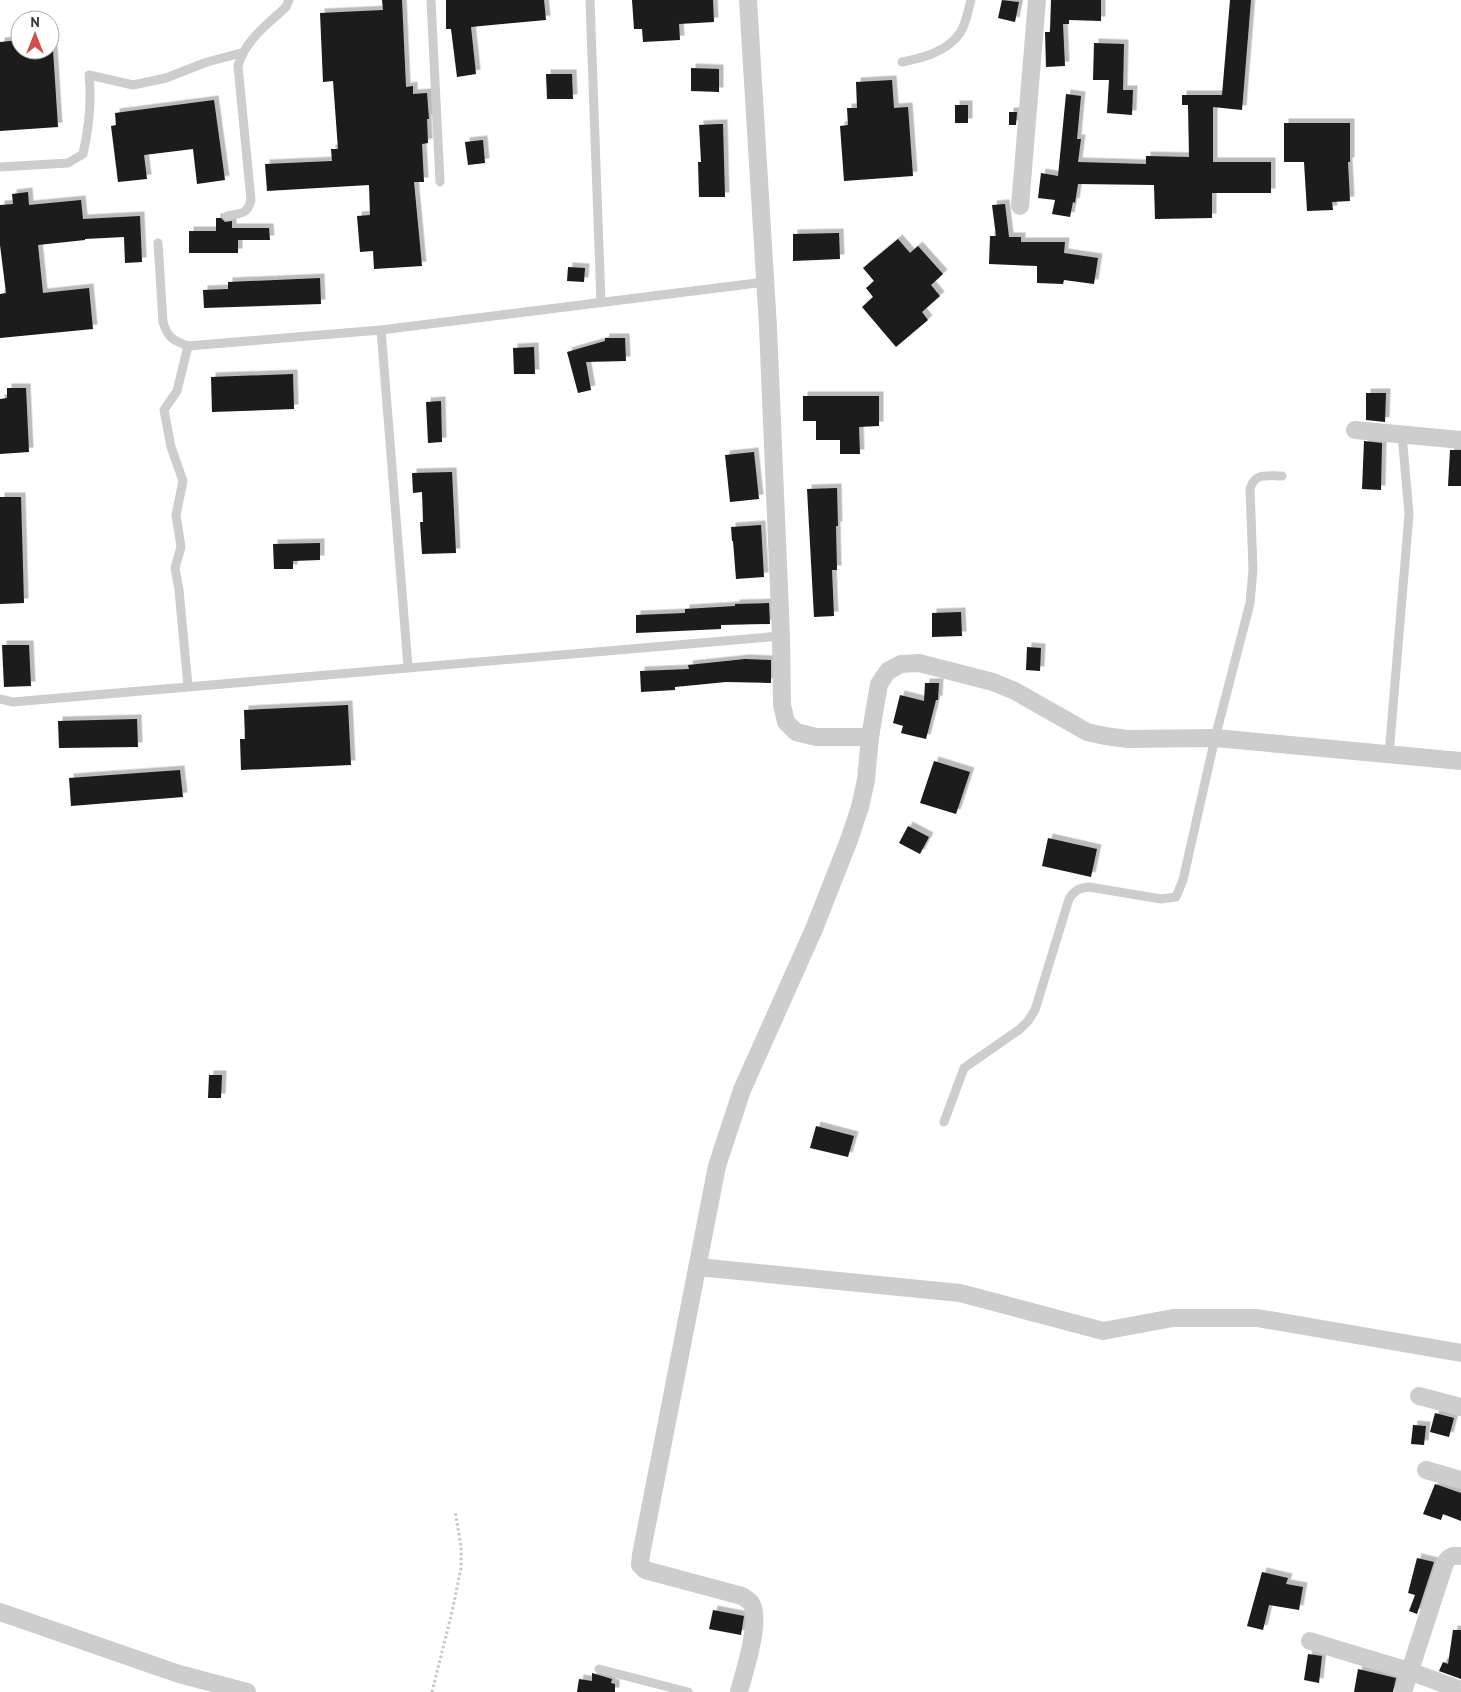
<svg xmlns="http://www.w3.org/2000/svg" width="1461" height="1692" font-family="'PT Sans',sans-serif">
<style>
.building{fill:#1a1a1a;filter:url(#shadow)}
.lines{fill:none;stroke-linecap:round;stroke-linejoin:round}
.path{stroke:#c7c7c7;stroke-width:3;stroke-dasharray:2.5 2.5;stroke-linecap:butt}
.service{stroke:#cdcdcd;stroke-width:9}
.minor{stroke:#cdcdcd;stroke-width:18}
</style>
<defs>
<filter id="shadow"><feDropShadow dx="4.5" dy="-4.5" stdDeviation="0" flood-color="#0004"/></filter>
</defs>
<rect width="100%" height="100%" fill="#fff"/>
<g class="building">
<polygon points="382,0 402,0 406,87 413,86 413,94 427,93 429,119 427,119 428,143 422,144 424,182 414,182 422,266 374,269 373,251 360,252 357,216 370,215 369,185 267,191 265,164 332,161 331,149 338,149 333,81 323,82 320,13 383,10"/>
<polygon points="446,0 544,0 546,20 471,27 476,74 457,77 451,29 446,29"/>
<polygon points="632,0 713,0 714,22 679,24 680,40 643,42 642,29 634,29"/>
<polygon points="1002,0 1019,2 1015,22 998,18"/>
<polygon points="1051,0 1101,0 1101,21 1069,20 1069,24 1063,24 1065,66 1046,67 1045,32 1050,32"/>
<polygon points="1230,0 1251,0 1242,110 1213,107 1213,162 1271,162 1271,193 1212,193 1212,218 1155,219 1154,185 1078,184 1075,203 1073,202 1070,217 1052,214 1055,200 1038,198 1041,173 1058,176 1066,94 1081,96 1077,139 1081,139 1078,162 1146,164 1146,156 1189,157 1188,105 1182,105 1182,95 1222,95"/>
<polygon points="20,40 20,50 53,50 58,127 0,131 0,42"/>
<polygon points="1094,43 1124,44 1123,90 1133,90 1132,115 1107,113 1109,80 1093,80"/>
<polygon points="691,68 719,69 719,92 691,91"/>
<polygon points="546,74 572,74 573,99 547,99"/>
<polygon points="892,80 894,108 908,107 913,176 844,181 840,126 848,125 847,108 857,108 856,82"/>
<polygon points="214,100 225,180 197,184 193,149 144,155 147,179 118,182 111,126 116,125 115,113"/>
<rect x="955" y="105" width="13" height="18"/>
<polygon points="1009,112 1017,112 1016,125 1009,125"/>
<polygon points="1284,123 1350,123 1350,162 1348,162 1350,201 1332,202 1333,210 1307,211 1304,162 1284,162"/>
<polygon points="718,124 723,124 725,197 699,197 698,162 701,162 699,125"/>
<polygon points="483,140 485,163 468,165 465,142"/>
<polygon points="28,192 29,205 81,200 83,219 140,216 142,262 125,263 124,237 85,239 85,240 38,245 43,293 89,288 93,329 0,338 0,294 6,293 0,245 0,205 13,204 12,194"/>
<polygon points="1005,204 1009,237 1021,237 1021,242 1065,242 1064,253 1098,258 1094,284 1064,280 1063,284 1037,283 1037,266 989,264 990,236 996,236 992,205"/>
<polygon points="216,218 221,218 225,222 232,221 232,228 269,228 270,240 238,240 238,253 189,253 189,231 216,231"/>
<polygon points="839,233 840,259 793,261 793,234"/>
<polygon points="898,239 910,253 918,246 943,274 931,285 940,296 922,312 928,320 896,347 862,307 873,297 866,288 874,281 863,268"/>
<polygon points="568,267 585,268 584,282 567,281"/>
<polygon points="320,278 321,304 204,308 203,290 228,289 228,282"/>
<polygon points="605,338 625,338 626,361 586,362 591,390 578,393 567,352 605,341"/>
<polygon points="534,347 535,374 514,374 513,348"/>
<polygon points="293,374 294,409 212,412 211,377"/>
<polygon points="7,388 26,388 29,452 0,454 0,399 7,398"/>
<polygon points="1366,393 1386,393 1385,422 1366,420"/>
<polygon points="803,396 879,396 879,426 859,427 860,454 840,454 840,440 816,440 816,421 803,421"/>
<polygon points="441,401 442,442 428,443 426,402"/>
<polygon points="1364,441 1382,443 1381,490 1362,489"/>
<polygon points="1450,450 1461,450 1461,486 1448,486"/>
<polygon points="754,452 759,499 730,502 725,455"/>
<polygon points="452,472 456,553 422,554 420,522 423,522 422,492 413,493 412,473"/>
<polygon points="837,488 838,526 836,526 837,570 832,570 834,616 814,617 807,489"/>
<polygon points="0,497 21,497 24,603 0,604"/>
<polygon points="761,525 764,577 736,579 733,541 732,541 731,527"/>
<polygon points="320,543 320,560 293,561 293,569 274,569 273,544"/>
<polygon points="769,603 770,624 721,625 721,629 636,633 636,615 685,613 685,609 735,606 735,604"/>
<polygon points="961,612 962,636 932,637 932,613"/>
<polygon points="2,645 29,645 31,686 4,687"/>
<polygon points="1027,647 1041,648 1040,671 1026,670"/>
<polygon points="745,659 771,660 771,683 726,682 675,687 675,690 641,692 640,671 689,669 688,665"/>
<polygon points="925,683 939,683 938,700 936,700 926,739 901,733 903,726 893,723 900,695 924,701"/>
<polygon points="348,705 351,765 241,770 240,739 245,739 244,710"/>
<polygon points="137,719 138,747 59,748 58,721"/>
<polygon points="934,761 970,772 956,814 920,803"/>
<polygon points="180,770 183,797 71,806 69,778"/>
<polygon points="908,826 929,837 920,854 899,843"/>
<polygon points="1048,838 1097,849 1091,877 1042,866"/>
<polygon points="209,1075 222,1075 221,1098 208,1098"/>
<polygon points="816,1126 854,1136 848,1157 810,1148"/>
<polygon points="1435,1413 1454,1418 1449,1437 1430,1432"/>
<polygon points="1413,1425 1426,1426 1424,1445 1411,1444"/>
<polygon points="1435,1484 1461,1493 1461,1521 1443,1514 1441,1520 1423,1514"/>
<polygon points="1417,1558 1434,1562 1417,1614 1409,1611 1415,1595 1408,1593"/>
<polygon points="1262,1572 1288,1578 1286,1584 1303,1587 1299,1610 1269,1605 1263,1630 1247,1626"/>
<polygon points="713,1610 744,1616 741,1635 709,1629"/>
<polygon points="1453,1630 1461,1630 1461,1679 1439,1671 1443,1662 1448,1664"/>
<polygon points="1308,1654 1322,1656 1319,1683 1304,1680"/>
<polygon points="1358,1669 1396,1678 1393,1692 1354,1692"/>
<polygon points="592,1673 612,1679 611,1683 615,1684 615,1692 577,1692 579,1679 592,1681"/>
</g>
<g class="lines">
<polyline class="path" points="432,1692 452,1612 461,1568 461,1546 455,1511"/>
<g class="service">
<polyline points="431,0 440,182"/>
<polyline points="590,0 601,303"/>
<path d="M902 62C922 58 947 52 960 33 966 24 968 11 971 0"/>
<path d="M0 167 68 163 83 154C89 127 92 102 89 75L133 85 166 78 207 62 241 53"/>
<path d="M227 216C241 213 247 215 251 200L238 66C245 40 267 25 286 7L289 0"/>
<path d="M158 243 163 322C168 338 172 340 188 346L381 330 765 282"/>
<polyline points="381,330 408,667"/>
<polyline points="188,686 179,590 175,568 181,547 176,515 183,481 171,447 164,410 177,391 188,346"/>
<polyline points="0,699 13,702 781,636"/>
<polyline points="1389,755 1409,514 1402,434"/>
<path d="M944 1122 964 1068 1020 1029 1028 1021 1035 1010 1069 899C1075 890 1079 888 1089 887L1161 899 1176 897 1183 880 1215 738 1250 603 1253 569 1250 489C1255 472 1267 476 1282 476"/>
<polyline points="599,1669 688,1692"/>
</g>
<g class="minor">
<polyline points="748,0 768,327 781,636 782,705 786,722 796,732 816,737 870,737"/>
<polyline points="1020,206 1037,0"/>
<polyline points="1355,430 1461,440"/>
<polyline points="698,1267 960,1293 1103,1331 1173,1318 1257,1318 1461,1353"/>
<polyline points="1419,1396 1461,1407"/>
<polyline points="1426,1470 1461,1480"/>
<polyline points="0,1612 179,1674 247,1692"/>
<polyline points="1310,1641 1409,1671 1461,1690"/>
<path d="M739 1692C744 1672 762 1620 751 1603 749 1600 745 1598 742 1596L645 1570 640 1565 641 1555 717 1166 742 1090 814 929 849 840 860 807 866 780 870 737 879 684 888 671 901 664 919 663 993 682 1015 691 1087 732 1105 736 1127 739 1215 738 1461 761"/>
<path d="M1403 1692 1445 1563C1449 1556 1453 1555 1461 1556"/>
</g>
</g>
<g transform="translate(35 35)"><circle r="24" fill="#ffffff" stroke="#adadad"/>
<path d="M0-4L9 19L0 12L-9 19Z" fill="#d34e4b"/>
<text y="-8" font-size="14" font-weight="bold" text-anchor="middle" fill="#333333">N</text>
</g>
</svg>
